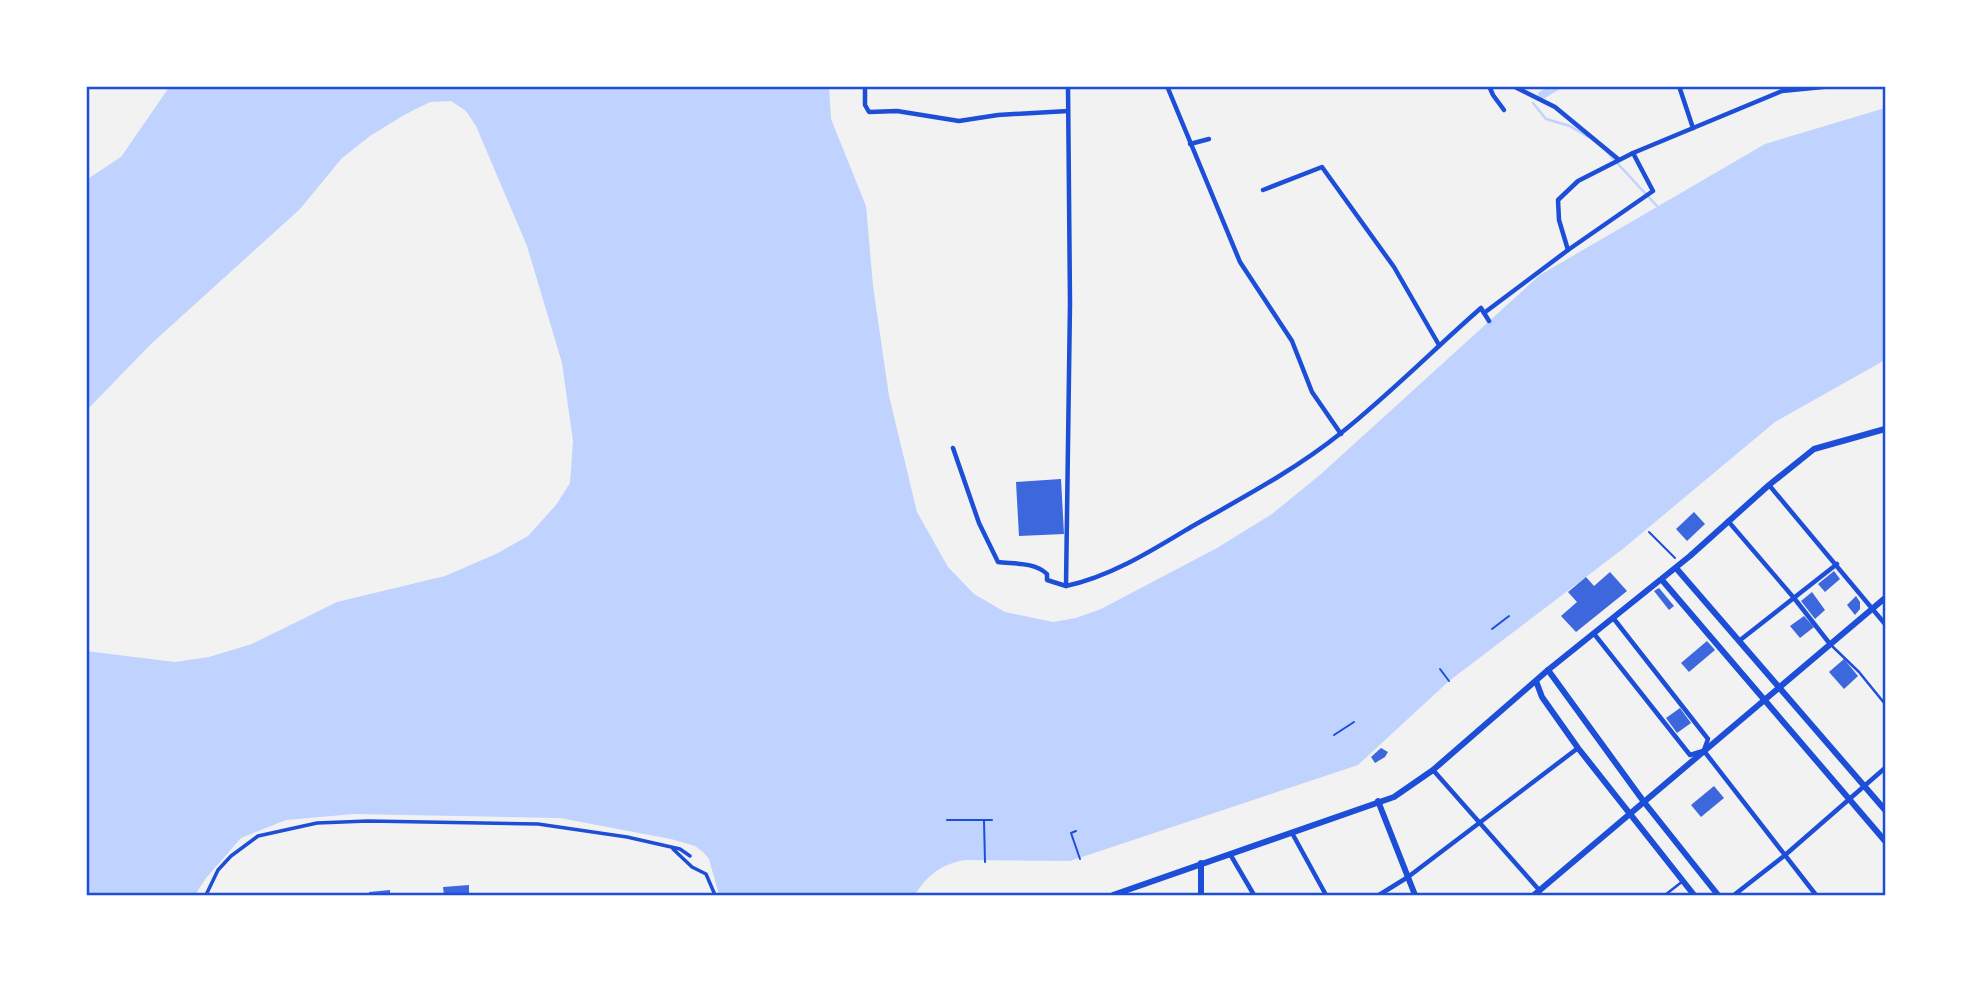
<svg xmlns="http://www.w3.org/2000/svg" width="1971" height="981" font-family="'PT Sans',sans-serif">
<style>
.water{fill:#bfd3fe}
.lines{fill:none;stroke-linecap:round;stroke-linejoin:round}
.stream{stroke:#bfd3fe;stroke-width:2.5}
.canal{stroke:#bfd3fe;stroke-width:8}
.building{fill:#3d67dc}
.path{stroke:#1d4ed8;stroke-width:2}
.service{stroke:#1d4ed8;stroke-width:2.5}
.pedestrian{stroke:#1d4ed8;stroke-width:3.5}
.minor{stroke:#1d4ed8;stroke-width:4.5}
.tertiary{stroke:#1d4ed8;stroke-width:6}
.neatline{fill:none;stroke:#1d4ed8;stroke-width:2.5}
</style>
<rect width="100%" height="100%" fill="#f2f2f2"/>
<path class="water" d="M170 86H829L831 119 866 206 873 286 889 396 917 512 948 567 974 594 1005 612 1053 622 1076 618 1101 609 1217 548 1272 514 1321 474 1540 275 1765 144 1885 108V360L1775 422 1624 548 1449 681 1358 765 1070 861 965 860C942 864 927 875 915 895H719L709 859 703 852 695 846 671 839 560 818 354 814 286 820 241 838 206 878 195 895H86V651L175 662 209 657 252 644 337 602 445 576 496 554 528 536 556 505 570 483 573 441 562 363 527 246 476 126 466 111 451 101 430 102 404 115 370 136 342 158 300 209 151 344 86 411V176L89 178 121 157Z"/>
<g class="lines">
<g class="stream">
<polyline points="1533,103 1546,119 1570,126 1588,137"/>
<polyline points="1607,152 1657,206"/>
</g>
<polyline class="canal" points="1542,95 1557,86"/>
</g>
<g class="building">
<polygon points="1061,479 1064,534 1019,536 1016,482"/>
<polygon points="1694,512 1705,524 1687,541 1676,529"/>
<polygon points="1834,571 1840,579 1825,592 1818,584"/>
<polygon points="1610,572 1627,591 1576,632 1561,616 1577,602 1568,592 1586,577 1594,586"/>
<polygon points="1659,588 1674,606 1669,610 1654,591"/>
<polygon points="1812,592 1825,610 1815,619 1801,601"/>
<polygon points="1856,596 1860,602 1860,609 1855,615 1847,605"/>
<polygon points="1804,616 1814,627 1800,638 1790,626"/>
<polygon points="1707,641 1715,650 1689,672 1681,663"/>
<polygon points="1844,659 1858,676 1844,689 1829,672"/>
<polygon points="1680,708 1691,723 1677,733 1666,718"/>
<polygon points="1381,748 1388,752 1385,757 1375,763 1371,757"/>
<polygon points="1714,786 1724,798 1701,817 1691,805"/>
<polygon points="469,885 469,895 444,895 443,887"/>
<polygon points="390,890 390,895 369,895 369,892"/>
</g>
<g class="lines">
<g class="path">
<polyline points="1649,532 1675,558"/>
<polyline points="1492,629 1509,616"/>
<polyline points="1440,669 1449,681"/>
<polyline points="1334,735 1354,722"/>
<polyline points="947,820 992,820"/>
<polyline points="984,821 985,862"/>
<polyline points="1076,831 1071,833 1080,859"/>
</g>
<g class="service">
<polyline points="1832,646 1859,672 1885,704"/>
<polyline points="1665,895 1683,881"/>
</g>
<g class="pedestrian">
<polyline points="673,849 692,867 706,874 715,895"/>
<polyline points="206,895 218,870 231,856 258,836 317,823 368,821 538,824 627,837 680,849 690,856"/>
</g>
<g class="minor">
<polyline points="865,86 865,105 869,112 897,111 959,121 998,115 1068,111"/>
<path d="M1068 86 1070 303 1066 586C1110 577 1153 550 1191 527 1242 498 1295 470 1341 433 1390 394 1434 349 1481 308L1489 321"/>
<polyline points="1167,86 1240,262 1292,341 1312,392 1341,434"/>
<polyline points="1489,86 1493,95 1504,110"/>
<polyline points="1513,86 1555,107 1618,159"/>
<polyline points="1679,86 1693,128"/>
<polyline points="1190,144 1209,139"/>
<polyline points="1263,190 1322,167 1394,267 1439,345"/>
<polyline points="1568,250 1559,220 1558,200 1578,181 1633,153"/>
<polyline points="1484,313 1568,250 1653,191 1633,153 1782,91 1833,86"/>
<path d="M953 448 979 523 998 562C1014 564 1035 562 1047 574V580L1066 586"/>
<polyline points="1769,485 1885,624"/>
<polyline points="1728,521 1794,598 1830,644"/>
<polyline points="1614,619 1708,739 1704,750"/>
<polyline points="1595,635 1690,755 1703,751"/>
<polyline points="1739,641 1837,564"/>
<polyline points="1704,751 1816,895"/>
<polyline points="1433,770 1540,891"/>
<polyline points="1292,833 1326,895"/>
<polyline points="1230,854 1254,895"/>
<polyline points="1379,895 1408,877 1578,748"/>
<polyline points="1734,895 1784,856 1885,768"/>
</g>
<g class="tertiary">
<polyline points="1676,568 1885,810"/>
<polyline points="1662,580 1885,841"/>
<polyline points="1548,670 1644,802 1718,895"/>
<polyline points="1536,681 1542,697 1578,748 1694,895"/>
<polyline points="1378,801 1415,895"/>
<polyline points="1201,863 1201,895"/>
<polyline points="1113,895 1394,797 1433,770 1548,670 1690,556 1769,485 1814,449 1885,429"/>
<polyline points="1534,895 1885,598"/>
</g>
</g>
<rect width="1971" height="981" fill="none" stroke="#ffffff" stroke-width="175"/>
<rect x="88" y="88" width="1796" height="806" class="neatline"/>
</svg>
